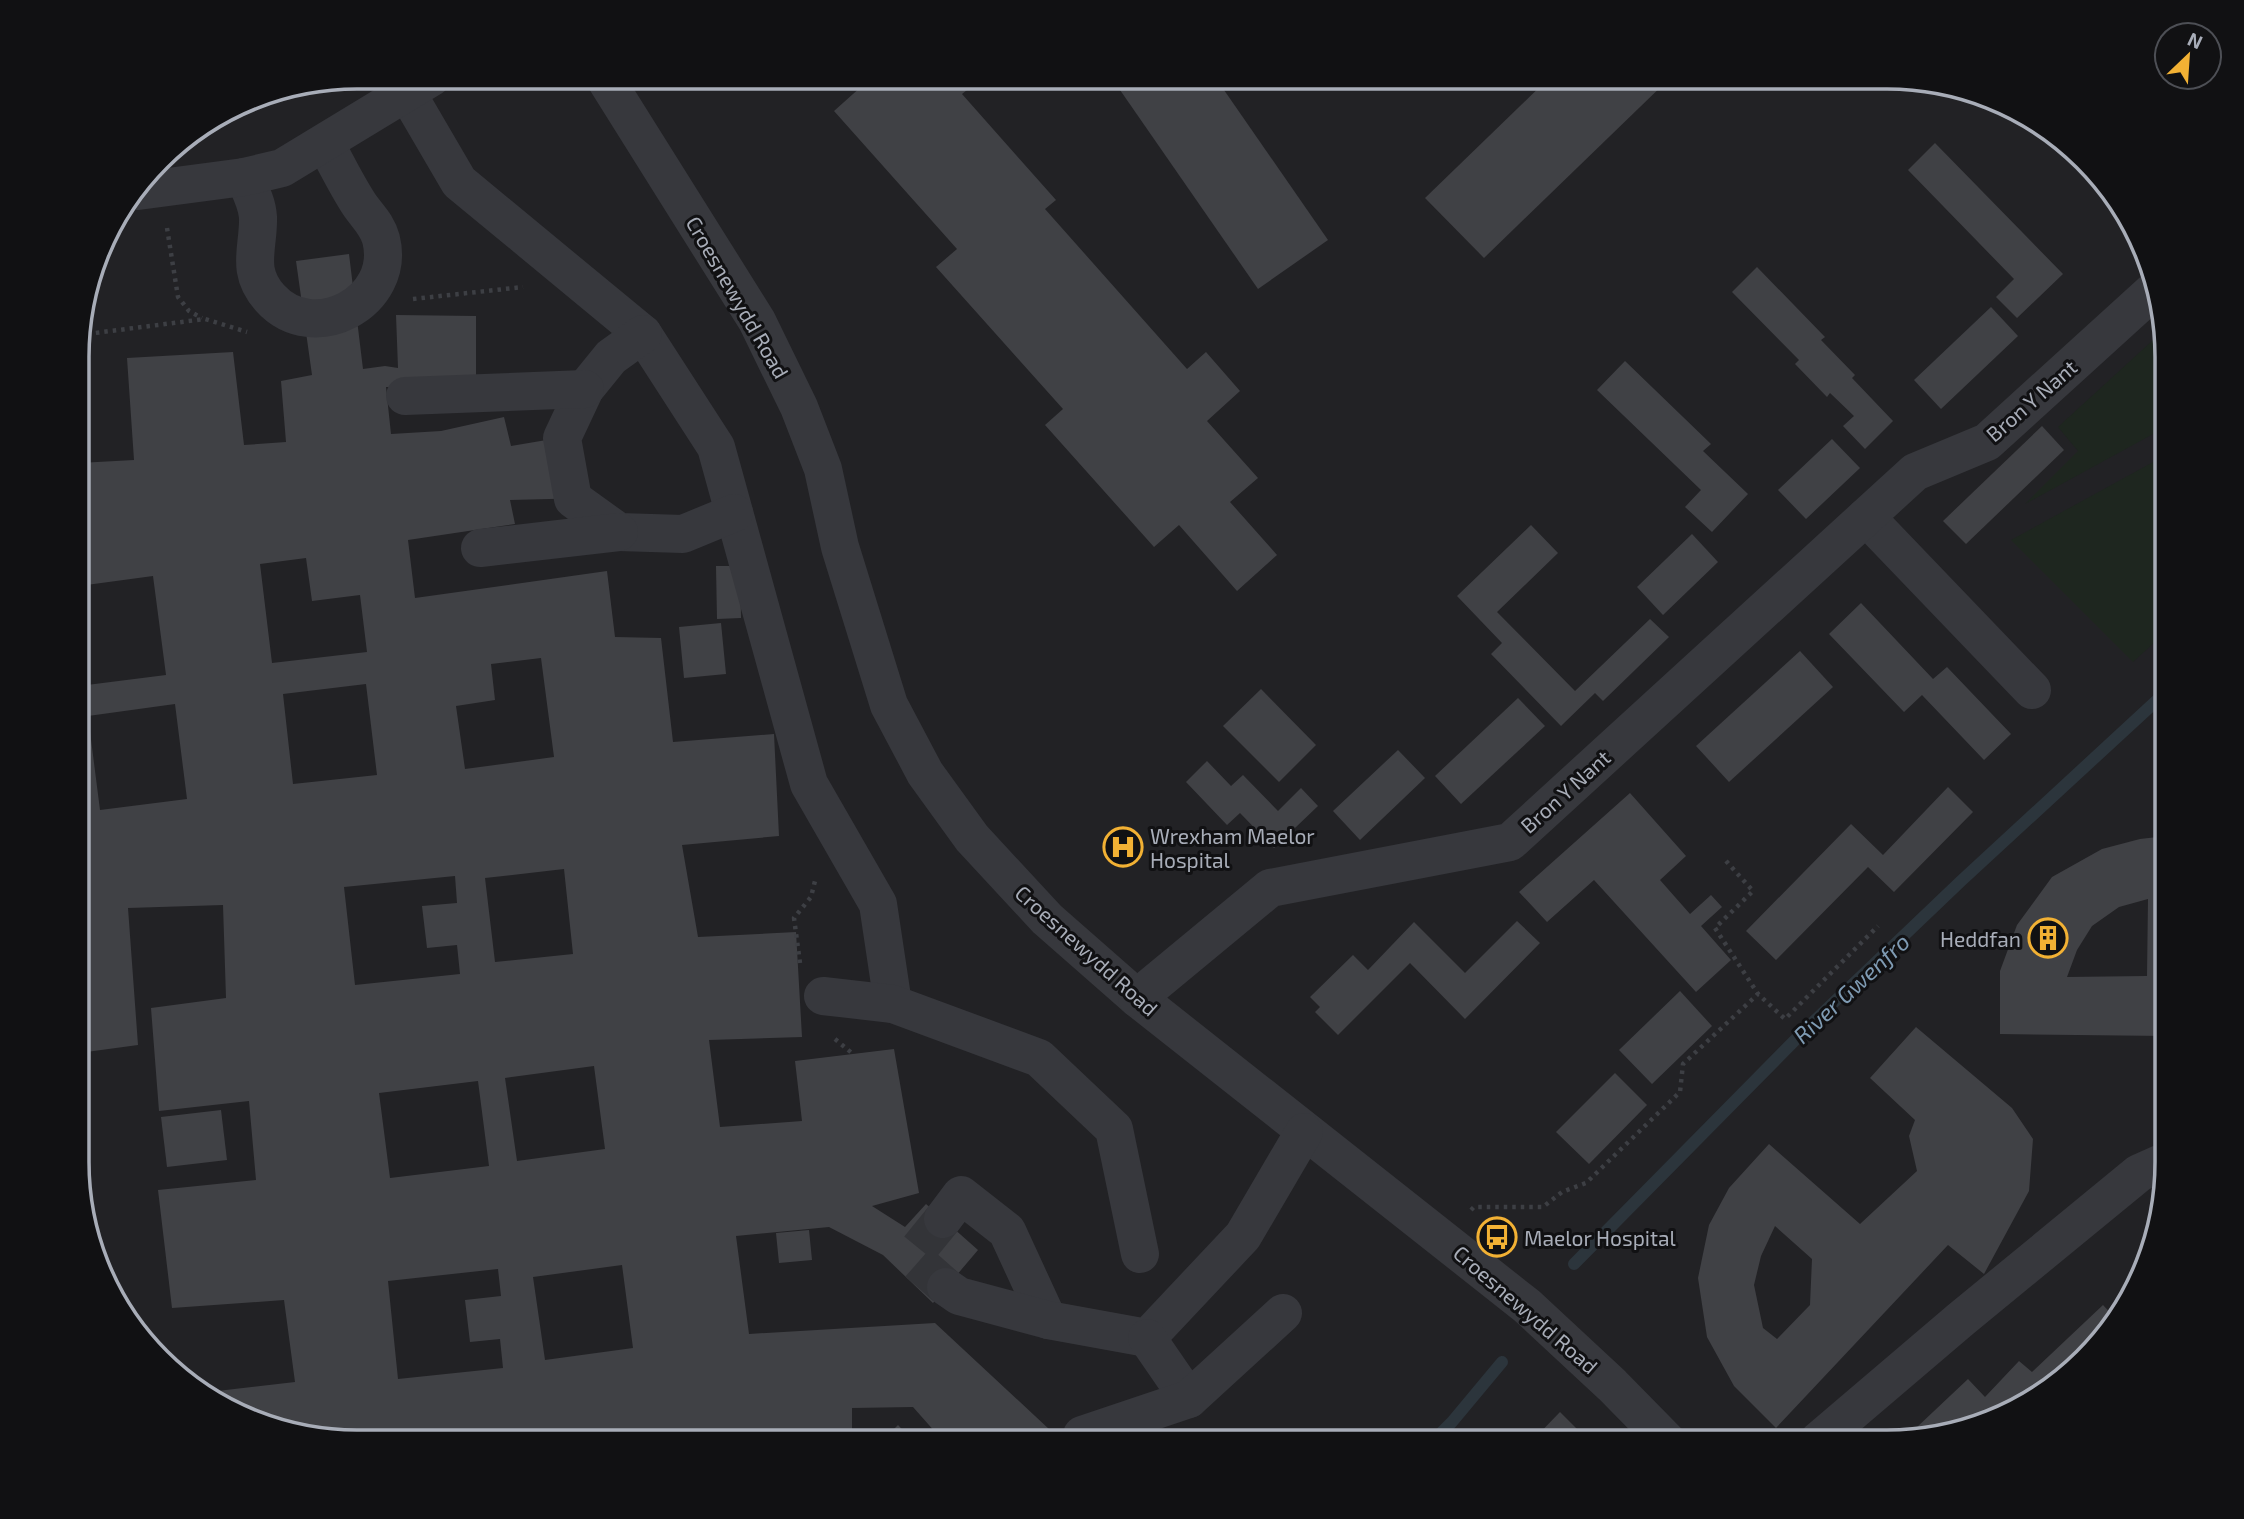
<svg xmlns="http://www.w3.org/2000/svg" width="2244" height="1519" font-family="'Exo 2',sans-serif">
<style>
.built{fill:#222225}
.green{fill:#1e261f}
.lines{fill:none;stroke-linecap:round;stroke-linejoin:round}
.stream{stroke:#2c353c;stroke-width:12}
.building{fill:#404145;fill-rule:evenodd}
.minor-tunnel{stroke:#333438;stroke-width:38;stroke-dasharray:38 19;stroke-linecap:butt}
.path{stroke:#3d3f44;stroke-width:4.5;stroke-dasharray:3.5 5;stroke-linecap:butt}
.minor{stroke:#37383d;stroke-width:38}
.labels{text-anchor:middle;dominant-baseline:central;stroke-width:6;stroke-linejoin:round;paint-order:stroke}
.street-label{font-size:21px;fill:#a8adb8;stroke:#111113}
.poi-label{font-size:21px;fill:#a8adb8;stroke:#111113;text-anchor:start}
.water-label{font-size:23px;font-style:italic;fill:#7f9bb3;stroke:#111113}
.rim{fill:none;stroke:#a8adb8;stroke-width:3.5}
</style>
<rect width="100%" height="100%" fill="#161618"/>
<polygon class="built" points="357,77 1887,77 1976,92 2043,124 2130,218 2166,339 2166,1180 2152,1251 2120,1318 2026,1405 1905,1441 357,1442 268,1427 201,1395 115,1302 79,1198 79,321 106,233 172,147 250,98"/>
<g class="green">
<polygon points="2164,330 2166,339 2166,427 2025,504 2078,451 2058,427"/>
<polygon points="2166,455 2166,632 2133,662 2011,540"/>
</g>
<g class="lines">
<g class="stream">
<polyline points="1574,1264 1807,1028 1961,881 2166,692"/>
<polyline points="1432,1442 1452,1422 1502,1362"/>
</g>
</g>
<g class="building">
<polygon points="872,77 955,77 967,90 962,94 1056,200 1045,209 1187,369 1206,352 1240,391 1207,421 1258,478 1230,502 1277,555 1237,591 1179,525 1154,547 1045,425 1063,409 936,267 957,249 834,111"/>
<polygon points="1111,77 1215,77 1328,240 1258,289"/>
<polygon points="1550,77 1671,77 1484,258 1425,198"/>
<polygon points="1935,143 2063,274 2017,318 1996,297 2014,279 1908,170"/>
<path d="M349 254 363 369 385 366 398 368 396 315 476 316V387H386L391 434 441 431 504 417 511 446 576 435 589 498 510 500 515 524 408 540 415 598 607 571 615 637 661 638 673 742 774 734 779 836 682 845 698 937 796 932 802 1037 709 1040 720 1127 802 1121 795 1061 894 1049 919 1193 872 1206 905 1227 926 1204 978 1250 933 1303 883 1255 829 1227 736 1236 749 1334 935 1323 1050 1430 1038 1442H944L913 1407 852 1408V1439L753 1442H357L268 1427 200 1393 295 1382 284 1300 172 1308 158 1190 256 1180 249 1101 159 1111 151 1008 226 998 223 905 128 908 138 1045 79 1053V686L166 675 153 576 79 586V463L134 460 127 358 233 352 244 445 286 442 281 381 312 375 296 261ZM306 558 312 601 360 595 367 652 272 663 260 564ZM541 658 554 757 465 769 456 706 495 700 491 664ZM366 684 377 775 293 784 283 694ZM175 704 187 799 100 810 88 716ZM564 869 573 954 495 962 485 878ZM455 876 457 903 422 906 427 948 457 945 460 974 355 985 344 887ZM594 1066 605 1149 517 1161 505 1078ZM478 1081 489 1166 390 1178 379 1093ZM622 1265 633 1348 545 1360 533 1277ZM498 1269 501 1296 465 1300 470 1342 500 1339 503 1368 398 1379 388 1281Z"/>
<polygon points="1757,267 1825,337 1821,340 1855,375 1852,378 1893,421 1865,449 1843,426 1854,416 1830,393 1827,397 1795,364 1799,360 1732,292"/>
<polygon points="1991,307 2018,336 1941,409 1914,380"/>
<polygon points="1625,361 1711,444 1703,451 1748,494 1712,532 1685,507 1701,490 1597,390"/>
<polygon points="2042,426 2064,450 1966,544 1943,521"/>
<polygon points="1832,439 1860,468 1806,519 1778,490"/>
<polygon points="1531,525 1558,553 1497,612 1575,691 1650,619 1669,637 1603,701 1595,693 1561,726 1491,654 1502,643 1457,596"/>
<polygon points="1692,534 1718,562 1663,615 1637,587"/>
<polygon points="716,566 740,566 741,618 717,619"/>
<polygon points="1861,603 1933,679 1947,667 2011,734 1984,760 1922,695 1904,712 1829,634"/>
<polygon points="721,623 726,674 684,678 679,627"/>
<polygon points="1800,651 1833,687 1729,782 1696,746"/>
<polygon points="1261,689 1316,745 1279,782 1223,726"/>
<polygon points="1518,698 1545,726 1461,804 1435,776"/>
<polygon points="1398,750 1425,778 1360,840 1333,811"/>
<polygon points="1207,761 1231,786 1243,775 1278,811 1301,788 1318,806 1274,848 1240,813 1227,825 1186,782"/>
<polygon points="1948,787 1973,812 1894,892 1868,867 1776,960 1746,931 1851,824 1883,855"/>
<polygon points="1630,793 1686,856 1660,880 1690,914 1711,895 1722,907 1701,926 1731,960 1696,992 1594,880 1547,922 1519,892"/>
<path d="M2166 836V1036L2000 1034V971L2017 925 2052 877 2102 849 2140 839ZM2148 899 2147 976 2067 977 2077 950 2092 926 2119 907Z"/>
<polygon points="1517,921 1540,943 1465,1019 1410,963 1338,1035 1315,1012 1320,1007 1310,997 1353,955 1368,970 1414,922 1465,973"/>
<polygon points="1680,991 1712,1026 1652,1084 1619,1050"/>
<path d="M1916 1027 2012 1108 2033 1139 2029 1191 1984 1274 1948 1245 1776 1428 1734 1386 1707 1337 1698 1278 1709 1225 1729 1188 1769 1144 1860 1224 1917 1171 1909 1136 1915 1120 1870 1078ZM1775 1226 1812 1259 1810 1305 1777 1339 1763 1328 1754 1285 1761 1256Z"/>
<polygon points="1615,1073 1647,1105 1589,1164 1556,1132"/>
<polygon points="221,1110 227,1160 167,1167 161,1117"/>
<polygon points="809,1230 812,1260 779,1263 776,1233"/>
<polygon points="2103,1305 2117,1320 2026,1405 1922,1436 1916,1428 1968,1379 1985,1397 2019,1361 2032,1372"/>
<polygon points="1560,1412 1590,1442 1531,1442"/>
<polygon points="898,1425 914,1442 881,1442"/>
</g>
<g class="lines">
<polyline class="minor-tunnel" points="943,1219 912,1257 946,1287"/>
<g class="path">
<polyline points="167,228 178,297 189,311 202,318"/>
<polyline points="413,299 523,287"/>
<polyline points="79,335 205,319 247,332"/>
<polyline points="1726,861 1753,891 1715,928 1758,994"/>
<polyline points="800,963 794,918 811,897 816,877"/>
<polyline points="835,1039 853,1054"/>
<polyline points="1471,1210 1474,1207 1543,1207 1562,1192 1586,1183 1680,1092 1683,1064 1758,994 1785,1019 1878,926"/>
</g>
<g class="minor">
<polyline points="604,77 757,321 799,407 823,469 840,547 889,705 925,773 972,838 1047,919 1137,998 1527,1306 1612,1385 1668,1442"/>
<polyline points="407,93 459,182 643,334 716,447 809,784 878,904 893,1004"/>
<path d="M244 177C250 190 257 202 258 217 259 248 245 270 270 298 313 346 397 302 381 239 377 224 367 216 359 204 346 184 336 163 325 143"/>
<polyline points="138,191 244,177 282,168 432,77"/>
<polyline points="643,334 611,357 585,389 562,438 573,499 619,532 683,534 734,513"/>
<polyline points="405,396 585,389"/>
<polyline points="1866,517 2032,690"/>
<polyline points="480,548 619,532"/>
<polyline points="823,996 893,1004 1039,1058 1114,1129 1140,1254"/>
<polyline points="1137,998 1270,888 1510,842 1915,472 1987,442 2152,292"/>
<polyline points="943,1219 961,1195 1007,1231 1048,1320"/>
<polyline points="946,1287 959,1296 1048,1320 1147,1338 1243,1236 1304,1132"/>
<polyline points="1147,1338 1189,1399"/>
<polyline points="1082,1435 1189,1399 1283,1313"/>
<polyline points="1818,1441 1960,1320 2139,1173 2166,1161"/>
</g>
</g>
<defs>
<g id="hospital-ring" transform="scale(2.0125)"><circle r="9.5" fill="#111113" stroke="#f2b134" stroke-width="1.5"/><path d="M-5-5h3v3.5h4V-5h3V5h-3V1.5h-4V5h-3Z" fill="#f2b134"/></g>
<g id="building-ring" transform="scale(2.0125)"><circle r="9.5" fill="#111113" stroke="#f2b134" stroke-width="1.5"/><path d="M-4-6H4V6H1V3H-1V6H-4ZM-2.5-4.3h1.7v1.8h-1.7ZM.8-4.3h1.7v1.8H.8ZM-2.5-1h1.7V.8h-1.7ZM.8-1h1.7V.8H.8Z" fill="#f2b134"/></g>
<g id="bus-ring" transform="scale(2.0125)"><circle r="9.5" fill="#111113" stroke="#f2b134" stroke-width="1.5"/><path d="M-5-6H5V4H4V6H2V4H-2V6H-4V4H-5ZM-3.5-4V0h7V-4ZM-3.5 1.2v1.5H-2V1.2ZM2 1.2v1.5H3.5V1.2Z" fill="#f2b134"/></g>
</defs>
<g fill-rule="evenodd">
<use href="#hospital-ring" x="1123" y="847"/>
<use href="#building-ring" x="2048" y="938"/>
<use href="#bus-ring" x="1497" y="1237"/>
</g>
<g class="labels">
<g class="street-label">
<text transform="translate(738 297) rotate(60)">Croesnewydd Road</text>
<text transform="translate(2031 400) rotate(-41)">Bron Y Nant</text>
<text transform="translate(1565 791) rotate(-42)">Bron Y Nant</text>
<text transform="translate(1087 950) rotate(42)">Croesnewydd Road</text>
<text transform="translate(1526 1309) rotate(41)">Croesnewydd Road</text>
</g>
<g class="poi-label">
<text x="1150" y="835">Wrexham Maelor<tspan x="1150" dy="24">Hospital</tspan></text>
<text x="2021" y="938" text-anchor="end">Heddfan</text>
<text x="1524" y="1237">Maelor Hospital</text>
</g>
<g class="water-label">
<text transform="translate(1851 988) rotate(-43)">River Gwenfro</text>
</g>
</g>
<path d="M0 0H2244V1519H0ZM357 89H1887A268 268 0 0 1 2155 357V1162A268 268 0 0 1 1887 1430H357A268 268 0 0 1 89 1162V357A268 268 0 0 1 357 89Z" fill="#111113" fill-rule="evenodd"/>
<path class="rim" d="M357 89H1887A268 268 0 0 1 2155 357V1162A268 268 0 0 1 1887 1430H357A268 268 0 0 1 89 1162V357A268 268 0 0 1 357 89Z"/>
<g transform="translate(2188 56) rotate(25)"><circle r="33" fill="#111113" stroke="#4d4f55" stroke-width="2"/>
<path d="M0-5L12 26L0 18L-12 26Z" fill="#f2b134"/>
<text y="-10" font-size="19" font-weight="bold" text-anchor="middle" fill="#a8adb8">N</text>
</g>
</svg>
